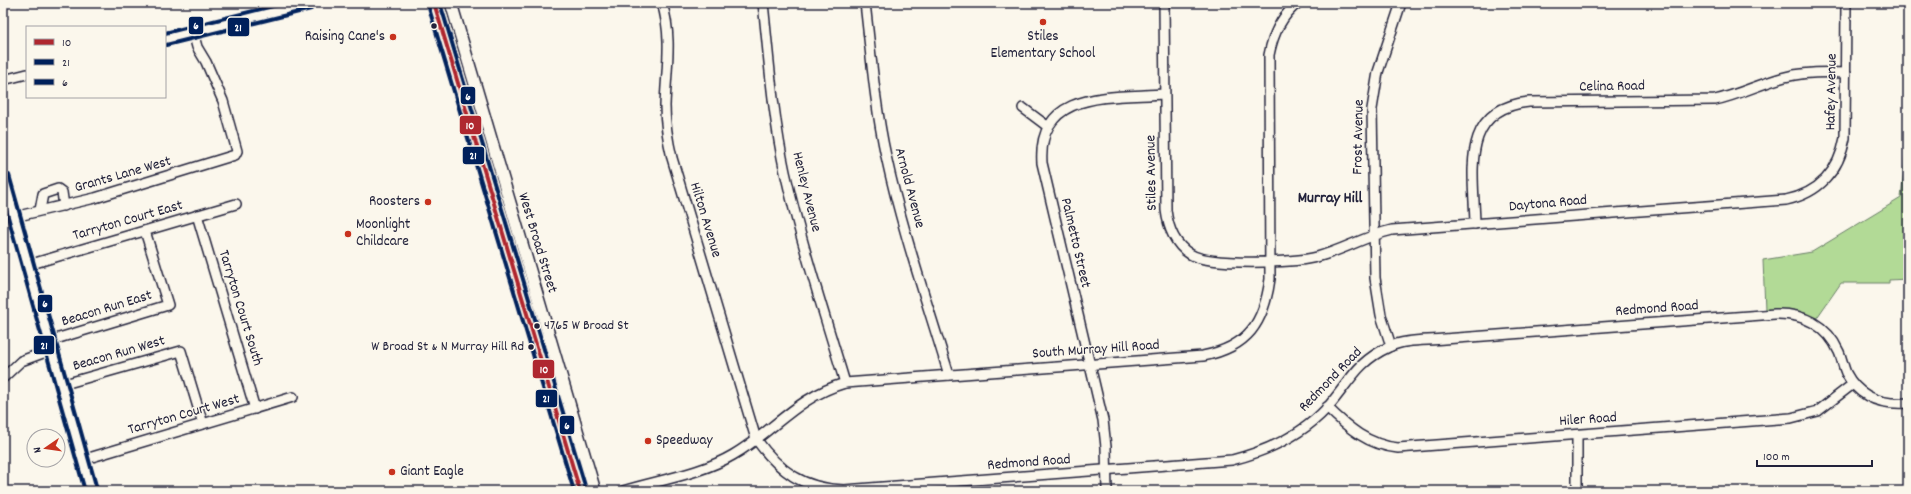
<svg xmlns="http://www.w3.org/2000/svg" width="1911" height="494" font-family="Dekko,sans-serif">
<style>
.green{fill:#b2da96;stroke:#6a7e68}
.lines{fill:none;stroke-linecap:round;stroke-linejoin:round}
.minor-casing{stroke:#22223b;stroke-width:12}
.major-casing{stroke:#22223b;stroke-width:14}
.minor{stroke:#fbf7ec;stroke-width:9}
.major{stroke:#fbf7ec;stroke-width:11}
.bus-1-casing{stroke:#fbf7ec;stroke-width:7}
.bus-2-casing{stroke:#fbf7ec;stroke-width:7}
.bus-3-casing{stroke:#fbf7ec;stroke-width:7}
.bus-1{stroke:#af272f;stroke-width:4}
.bus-2{stroke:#00205b;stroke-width:4}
.bus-3{stroke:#00205b;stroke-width:4}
.poi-dot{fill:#c8321e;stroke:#fbf7ec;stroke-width:1.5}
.bus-dot{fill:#22223b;stroke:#fbf7ec;stroke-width:1.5}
.labels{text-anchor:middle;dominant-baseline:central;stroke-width:3;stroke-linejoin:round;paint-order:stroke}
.bus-label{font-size:14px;fill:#22223b;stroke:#fbf7ec;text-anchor:start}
.poi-label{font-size:15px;fill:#22223b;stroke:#fbf7ec;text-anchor:start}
.street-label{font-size:15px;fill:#22223b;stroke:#fbf7ec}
.neighbourhood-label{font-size:16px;font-weight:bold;fill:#22223b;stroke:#fbf7ec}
.line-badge{stroke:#fbf7ec;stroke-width:1.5}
.badge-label{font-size:11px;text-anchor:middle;font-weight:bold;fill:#fff}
</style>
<rect width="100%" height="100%" fill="#fbf7ec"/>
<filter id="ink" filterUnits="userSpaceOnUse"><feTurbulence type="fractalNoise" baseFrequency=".025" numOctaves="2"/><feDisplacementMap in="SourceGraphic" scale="8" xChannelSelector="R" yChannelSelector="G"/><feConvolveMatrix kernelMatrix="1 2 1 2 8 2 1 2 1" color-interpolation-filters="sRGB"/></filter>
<g filter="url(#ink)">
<path class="green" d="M1907 141 1908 279 1889 280V283H1841L1816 319C1799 311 1784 309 1765 310L1763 260 1812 252 1901 198Z"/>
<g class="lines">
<g class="minor-casing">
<g id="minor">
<path d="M662 3C673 39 666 70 665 106 665 124 668 141 672 158L756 439C779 471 803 489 844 490L1232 460C1267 451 1302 435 1327 408 1350 382 1356 362 1389 347 1405 339 1427 341 1444 339L1775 314C1803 313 1827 325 1839 352 1842 359 1843 366 1846 373 1859 398 1882 405 1908 403"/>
<path d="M763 3C769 59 773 117 785 172 801 243 824 313 845 383"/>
<path d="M865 3C871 54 875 106 886 156 902 230 927 302 949 375"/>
<path d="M1164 3 1166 210C1168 227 1175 245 1190 254 1208 266 1295 263 1317 257 1343 250 1366 236 1392 230L1786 200C1819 193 1839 171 1845 138L1846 3"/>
<polyline points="165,39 310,3"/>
<polyline points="3,80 27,74"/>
<polyline points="1023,108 1047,126"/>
<polyline points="3,177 91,491"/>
<polyline points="40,210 43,194 58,189 62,192 64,206"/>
<polyline points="197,215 255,409"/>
<polyline points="14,217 95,198 235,155 237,151 223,101 206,62 197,47 193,32"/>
<path d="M1475 224C1474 173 1459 109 1529 102L1715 100C1739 95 1761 83 1785 77 1804 72 1826 72 1846 73"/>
<polyline points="28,265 236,204"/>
<polyline points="49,341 168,305 145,231"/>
<polyline points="1391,346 1381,315 1375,278 1372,109 1378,72 1401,3"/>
<polyline points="3,378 21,361 51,350"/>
<polyline points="61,385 181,351 203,424"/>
<path d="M1327 407C1348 428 1368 445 1398 448L1791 418 1818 411 1853 384"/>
<polyline points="82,460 293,397"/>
<path d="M623 491C659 480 701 474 733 455 774 431 797 397 845 383L1203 356C1248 347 1264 323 1270 279L1269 55C1273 34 1281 16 1298 3"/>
<path d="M1107 491 1106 447 1103 420 1042 163C1037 89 1112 98 1164 94"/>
<polyline points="1577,491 1577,435"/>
</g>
</g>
<g class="major-casing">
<g id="major">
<polyline points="434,3 580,491"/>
<polyline points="451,3 595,491"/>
</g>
</g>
<use href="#minor" class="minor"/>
<use href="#major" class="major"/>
<g class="bus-1-casing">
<polyline id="bus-1" points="434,3 580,491"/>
</g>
<g class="bus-2-casing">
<g id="bus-2">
<polyline points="428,5 574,491"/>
<polyline points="166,45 311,9"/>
<polyline points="3,199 85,491"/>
</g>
</g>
<g class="bus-3-casing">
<g id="bus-3">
<polyline points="440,3 586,489"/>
<polyline points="165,33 285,3"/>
<polyline points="9,175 97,489"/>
</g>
</g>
<use href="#bus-1" class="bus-1"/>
<use href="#bus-2" class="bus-2"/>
<use href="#bus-3" class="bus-3"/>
</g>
</g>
<g class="poi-dot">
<circle cx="1043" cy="22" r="4"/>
<circle cx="393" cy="37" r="4"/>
<circle cx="428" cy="202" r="4"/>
<circle cx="348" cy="234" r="4"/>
<circle cx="648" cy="441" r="4"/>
<circle cx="392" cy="472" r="4"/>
</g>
<g class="bus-dot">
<circle cx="434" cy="26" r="3.5"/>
<circle cx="537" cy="326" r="3.5"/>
<circle cx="531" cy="347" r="3.5"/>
</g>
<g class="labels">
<g class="bus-label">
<text x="544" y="326">4765 W Broad St</text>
<text x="524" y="347" text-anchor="end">W Broad St &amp; N Murray Hill Rd</text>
</g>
<g class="poi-label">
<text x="385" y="37" text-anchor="end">Raising Cane's</text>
<text x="1043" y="37" text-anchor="middle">Stiles<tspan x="1043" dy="17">Elementary School</tspan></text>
<text x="420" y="202" text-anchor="end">Roosters</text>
<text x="356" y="225">Moonlight<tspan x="356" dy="17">Childcare</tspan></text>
<text x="656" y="441">Speedway</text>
<text x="400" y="472">Giant Eagle</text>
</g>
<g class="street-label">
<text transform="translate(1612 87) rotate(-1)">Celina Road</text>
<text transform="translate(1832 92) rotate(-89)">Hafey Avenue</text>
<text transform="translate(1359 137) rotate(-89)">Frost Avenue</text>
<text transform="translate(1152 173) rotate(-91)">Stiles Avenue</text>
<text transform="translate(123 175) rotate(-16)">Grants Lane West</text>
<text transform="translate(909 188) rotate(75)">Arnold Avenue</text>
<text transform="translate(806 192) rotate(76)">Henley Avenue</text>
<text transform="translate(1548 204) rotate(-5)">Daytona Road</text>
<text transform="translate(705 220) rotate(73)">Hilton Avenue</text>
<text transform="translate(128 221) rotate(-16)">Tarryton Court East</text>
<text transform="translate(537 243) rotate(73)">West Broad Street</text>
<text transform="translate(1075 243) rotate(77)">Palmetto Street</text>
<text transform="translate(240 308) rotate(73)">Tarryton Court South</text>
<text transform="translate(107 309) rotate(-17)">Beacon Run East</text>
<text transform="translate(1657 309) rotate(-4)">Redmond Road</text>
<text transform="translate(1096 350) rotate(-4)">South Murray Hill Road</text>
<text transform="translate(119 354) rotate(-16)">Beacon Run West</text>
<text transform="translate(1331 380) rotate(-46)">Redmond Road</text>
<text transform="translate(184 415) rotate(-16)">Tarryton Court West</text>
<text transform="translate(1588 420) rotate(-4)">Hiler Road</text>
<text transform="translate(1029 463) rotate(-4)">Redmond Road</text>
</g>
<g class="neighbourhood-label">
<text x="1330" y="198">Murray Hill</text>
</g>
</g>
<g class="line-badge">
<rect x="188" y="16" width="16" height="19" rx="4" fill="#00205b"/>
<rect x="227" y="17" width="23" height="20" rx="4" fill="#00205b"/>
<rect x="460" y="86" width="16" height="19" rx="4" fill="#00205b"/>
<rect x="459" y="115" width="23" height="20" rx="4" fill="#af272f"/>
<rect x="462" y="146" width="23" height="19" rx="4" fill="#00205b"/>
<rect x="37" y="294" width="16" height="19" rx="4" fill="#00205b"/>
<rect x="33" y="335" width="22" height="20" rx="4" fill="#00205b"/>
<rect x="532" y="359" width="23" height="20" rx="4" fill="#af272f"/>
<rect x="535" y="389" width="23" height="19" rx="4" fill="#00205b"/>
<rect x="559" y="415" width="16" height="20" rx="4" fill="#00205b"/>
</g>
<g class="badge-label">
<text x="196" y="29">6</text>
<text x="238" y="31">21</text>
<text x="468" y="100">6</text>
<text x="470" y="129">10</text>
<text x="473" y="159">21</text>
<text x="45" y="307">6</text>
<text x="44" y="349">21</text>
<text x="544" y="373">10</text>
<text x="546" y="402">21</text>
<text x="567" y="429">6</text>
</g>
<rect width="1911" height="494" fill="none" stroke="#fbf7ec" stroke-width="16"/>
<rect x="8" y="8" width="1895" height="478" fill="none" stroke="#22223b" stroke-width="1.5" filter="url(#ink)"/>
<rect x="26" y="26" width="140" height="72" fill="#fbf7ec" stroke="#a4a2a5"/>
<rect x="34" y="39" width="20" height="6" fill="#af272f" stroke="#a4a2a5"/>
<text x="62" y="46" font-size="12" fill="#22223b">10</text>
<rect x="34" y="59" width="20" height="6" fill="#00205b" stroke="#a4a2a5"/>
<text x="62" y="66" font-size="12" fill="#22223b">21</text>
<rect x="34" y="79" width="20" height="6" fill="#00205b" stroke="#a4a2a5"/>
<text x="62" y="86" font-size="12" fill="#22223b">6</text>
<g transform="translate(46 448) rotate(257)"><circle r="19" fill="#fbf7ec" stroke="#a4a2a5"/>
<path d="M0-3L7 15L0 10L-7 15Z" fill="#c8321e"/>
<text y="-6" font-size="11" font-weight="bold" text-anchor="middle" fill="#22223b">N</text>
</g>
<path d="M1757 460v6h115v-6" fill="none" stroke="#22223b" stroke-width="2"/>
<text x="1763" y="460" font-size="12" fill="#22223b" stroke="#fbf7ec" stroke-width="3" paint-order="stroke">100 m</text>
</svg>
